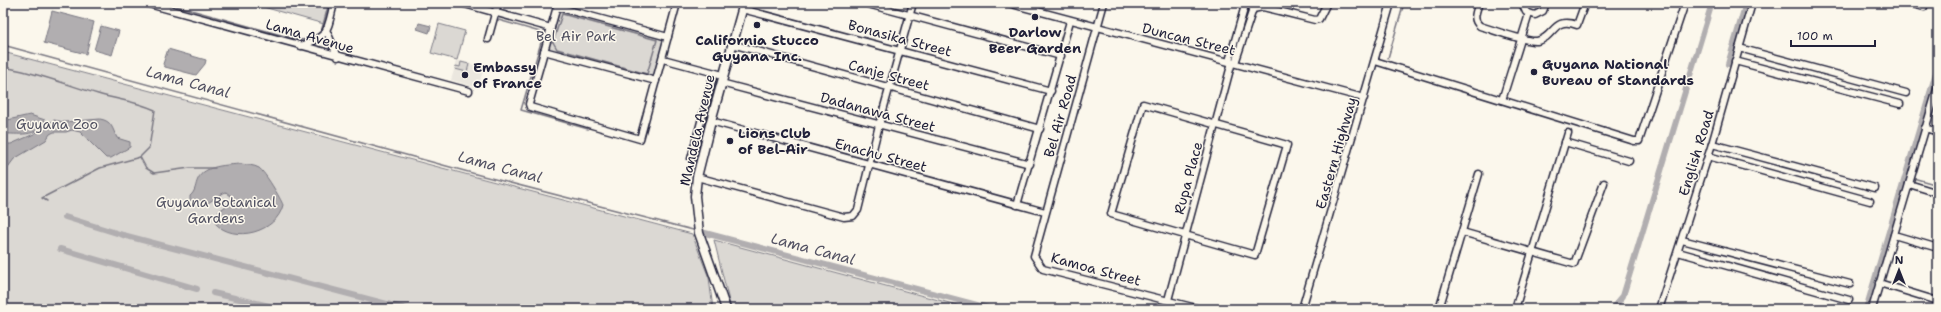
<svg xmlns="http://www.w3.org/2000/svg" width="1941" height="312" font-family="'Shantell Sans',sans-serif">
<style>
.built{fill:#ebe7df}
.green{fill:#dbd8d3;stroke:#7e7d87}
.water{fill:#b1aeb0;stroke:#787681}
.lines{fill:none;stroke-linecap:round;stroke-linejoin:round}
.stream{stroke:#787681;stroke-width:1.5}
.canal{stroke:#b1aeb0;stroke-width:6}
.minor-casing{stroke:#22223b;stroke-width:9}
.major-casing{stroke:#22223b;stroke-width:11}
.minor{stroke:#fbf7ec;stroke-width:6}
.major{stroke:#fbf7ec;stroke-width:8}
.poi-dot{fill:#22223b;stroke:#fbf7ec;stroke-width:1.5}
.labels{text-anchor:middle;dominant-baseline:central;stroke-width:3;stroke-linejoin:round;paint-order:stroke}
.poi-label{font-size:14px;font-weight:bold;fill:#22223b;stroke:#fbf7ec;text-anchor:start}
.street-label{font-size:14px;fill:#22223b;stroke:#fbf7ec}
.park-label{font-size:14px;fill:#505061;stroke:#fbf7ec}
.water-label{font-size:15px;font-style:italic;fill:#545364;stroke:#fbf7ec}
</style>
<rect width="100%" height="100%" fill="#fbf7ec"/>
<filter id="ink" filterUnits="userSpaceOnUse"><feTurbulence type="fractalNoise" baseFrequency=".025" numOctaves="2"/><feDisplacementMap in="SourceGraphic" scale="8" xChannelSelector="R" yChannelSelector="G"/><feConvolveMatrix kernelMatrix="1 2 1 2 8 2 1 2 1" color-interpolation-filters="sRGB"/></filter>
<g filter="url(#ink)">
<polygon class="built" points="457,60 484,68 478,88 451,80"/>
<g class="green">
<polygon points="249,3 329,3 324,24"/>
<polygon points="1243,3 1263,3 1252,8 1235,61 1228,59"/>
<polygon points="559,10 664,40 653,78 548,49"/>
<polygon points="439,24 465,31 457,60 431,53"/>
<polygon points="3,52 692,234 709,278 713,309 3,309"/>
<polygon points="461,62 469,64 467,72 455,69 456,66 460,67"/>
<polygon points="714,240 972,309 731,309"/>
</g>
<g class="water">
<polygon points="52,11 94,22 86,54 44,43"/>
<polygon points="419,23 431,26 429,33 417,29"/>
<polygon points="101,26 119,31 112,55 94,50"/>
<polygon points="168,49 206,60 205,64 196,75 165,67 163,64"/>
<path d="M30 115 45 120C38 139 17 133 3 134V121Z"/>
<path d="M100 119C112 121 112 128 117 138L130 142V147L111 158H106L80 132 72 130 66 132H54L50 134 46 140 14 159 3 174V144H11L34 134 54 120 64 122Z"/>
<path d="M241 164C247 165 254 165 259 168 265 172 281 199 283 205 277 232 234 244 215 223L219 211 232 202V197L226 192C214 196 204 213 190 200V196C196 191 195 185 198 179 204 165 228 165 241 164Z"/>
</g>
<g class="lines">
<g class="stream">
<polyline points="166,3 299,40 310,39 321,32 329,3"/>
<polyline points="1092,6 1093,3"/>
<polyline points="495,19 540,32 542,39 545,40"/>
<polyline points="542,39 521,110 588,129"/>
<polyline points="549,41 553,42 562,14 657,40 647,74 557,49 553,42"/>
<polyline points="3,45 483,176 697,231"/>
<polyline points="1388,58 1404,3"/>
<path d="M3 67C36 72 67 85 98 94 118 100 135 101 155 110L149 148 140 157 100 168 42 198 47 201"/>
<polyline points="140,157 146,168 154,173 190,168 215,168"/>
<polyline points="1913,178 1938,185"/>
</g>
<g class="canal">
<polyline points="1728,64 1746,3"/>
<polyline points="65,217 123,235 406,309"/>
<polyline points="705,233 992,309"/>
<polyline points="60,249 197,289"/>
<polyline points="213,293 283,309"/>
<polyline points="1612,309 1623,296 1712,3"/>
<polyline points="1866,309 1938,66"/>
</g>
<g class="minor-casing">
<g id="minor">
<polyline points="145,3 469,91"/>
<polyline points="461,3 551,28"/>
<polyline points="558,3 529,104 530,107 640,139 677,3"/>
<polyline points="864,3 1061,56"/>
<polyline points="1008,3 1364,98"/>
<polyline points="1104,3 1034,256 1043,269 1200,309"/>
<path d="M1479 3C1476 12 1472 20 1480 26 1494 30 1525 42 1537 41 1555 38 1552 16 1577 25L1585 3"/>
<polyline points="1522,3 1526,12 1535,15 1543,11 1546,3"/>
<polyline points="1909,3 1924,7"/>
<polyline points="557,7 668,37"/>
<polyline points="742,9 1051,91"/>
<polyline points="327,32 338,57"/>
<polyline points="488,39 498,3"/>
<polyline points="732,44 1040,129"/>
<path d="M301 46C330 36 327 30 334 3"/>
<polyline points="1739,48 1906,93"/>
<polyline points="544,51 656,81"/>
<polyline points="663,59 723,75"/>
<polyline points="1229,61 1244,9 1241,3"/>
<polyline points="1375,61 1634,141 1639,141 1685,3"/>
<polyline points="1735,61 1900,104"/>
<polyline points="1235,63 1253,9 1263,7 1315,20 1319,19 1327,3"/>
<polyline points="721,83 1030,164"/>
<polyline points="1502,100 1529,14"/>
<polygon points="1143,104 1287,145 1255,255 1111,214"/>
<polyline points="711,121 1045,212"/>
<polyline points="1925,128 1938,132"/>
<polyline points="1565,142 1629,161"/>
<polyline points="1712,144 1875,188"/>
<polyline points="1708,156 1870,201"/>
<polyline points="691,159 714,73"/>
<polyline points="697,177 844,217 853,216 858,210 879,125 913,3"/>
<polyline points="1909,184 1938,193"/>
<polyline points="1017,205 1070,21"/>
<polyline points="1462,232 1574,264 1604,183"/>
<polyline points="1894,235 1938,248"/>
<polyline points="1682,240 1850,284"/>
<polyline points="1678,252 1849,300"/>
<polyline points="1879,283 1938,301"/>
<polyline points="1168,300 1232,62"/>
<polyline points="1302,309 1391,3"/>
<polyline points="1439,309 1479,174"/>
<polyline points="1515,309 1568,133"/>
<polyline points="1659,309 1712,144 1752,3"/>
<polyline points="1872,309 1938,86"/>
</g>
</g>
<g class="major-casing">
<polyline id="major" points="726,309 699,233 695,196 697,177 711,121 744,3"/>
</g>
<use href="#minor" class="minor"/>
<use href="#major" class="major"/>
</g>
</g>
<g class="poi-dot">
<circle cx="1035" cy="17" r="4"/>
<circle cx="757" cy="25" r="4"/>
<circle cx="1534" cy="72" r="4"/>
<circle cx="465" cy="75" r="4"/>
<circle cx="730" cy="141" r="4"/>
</g>
<g class="labels">
<g class="poi-label">
<text x="1035" y="32" text-anchor="middle">Darlow<tspan x="1035" dy="16">Beer Garden</tspan></text>
<text x="757" y="40" text-anchor="middle">California Stucco<tspan x="757" dy="16">Guyana Inc.</tspan></text>
<text x="1542" y="64">Guyana National<tspan x="1542" dy="16">Bureau of Standards</tspan></text>
<text x="473" y="67">Embassy<tspan x="473" dy="16">of France</tspan></text>
<text x="738" y="133">Lions Club<tspan x="738" dy="16">of Bel-Air</tspan></text>
</g>
<g class="street-label">
<text transform="translate(310 36) rotate(16)">Lama Avenue</text>
<text transform="translate(900 38) rotate(15)">Bonasika Street</text>
<text transform="translate(1189 39) rotate(14)">Duncan Street</text>
<text transform="translate(889 75) rotate(15)">Canje Street</text>
<text transform="translate(878 112) rotate(15)">Dadanawa Street</text>
<text transform="translate(1060 116) rotate(-74)">Bel Air Road</text>
<text transform="translate(697 130) rotate(-77)">Mandela Avenue</text>
<text transform="translate(1336 153) rotate(-74)">Eastern Highway</text>
<text transform="translate(1696 153) rotate(-73)">English Road</text>
<text transform="translate(881 155) rotate(15)">Enachu Street</text>
<text transform="translate(1188 178) rotate(-75)">Rupa Place</text>
<text transform="translate(1096 269) rotate(15)">Kamoa Street</text>
</g>
<g class="park-label">
<text x="576" y="36">Bel Air Park</text>
<text x="57" y="124">Guyana Zoo</text>
<text x="216" y="202">Guyana Botanical<tspan x="216" dy="16">Gardens</tspan></text>
</g>
<g class="water-label">
<text transform="translate(188 82) rotate(15)">Lama Canal</text>
<text transform="translate(500 167) rotate(15)">Lama Canal</text>
<text transform="translate(813 249) rotate(15)">Lama Canal</text>
</g>
</g>
<rect width="1941" height="312" fill="none" stroke="#fbf7ec" stroke-width="16"/>
<rect x="8" y="8" width="1925" height="296" fill="none" stroke="#22223b" stroke-width="1.5" filter="url(#ink)"/>
<g transform="translate(1899 270)" stroke="#fbf7ec" stroke-width="3" paint-order="stroke">
<path d="M0-3L7 15L0 10L-7 15Z" fill="#22223b"/>
<text y="-6" font-size="11" font-weight="bold" text-anchor="middle" fill="#22223b">N</text>
</g>
<path d="M1791 40v6h84v-6" fill="none" stroke="#22223b" stroke-width="2"/>
<text x="1797" y="40" font-size="12" fill="#22223b" stroke="#fbf7ec" stroke-width="3" paint-order="stroke">100 m</text>
</svg>
